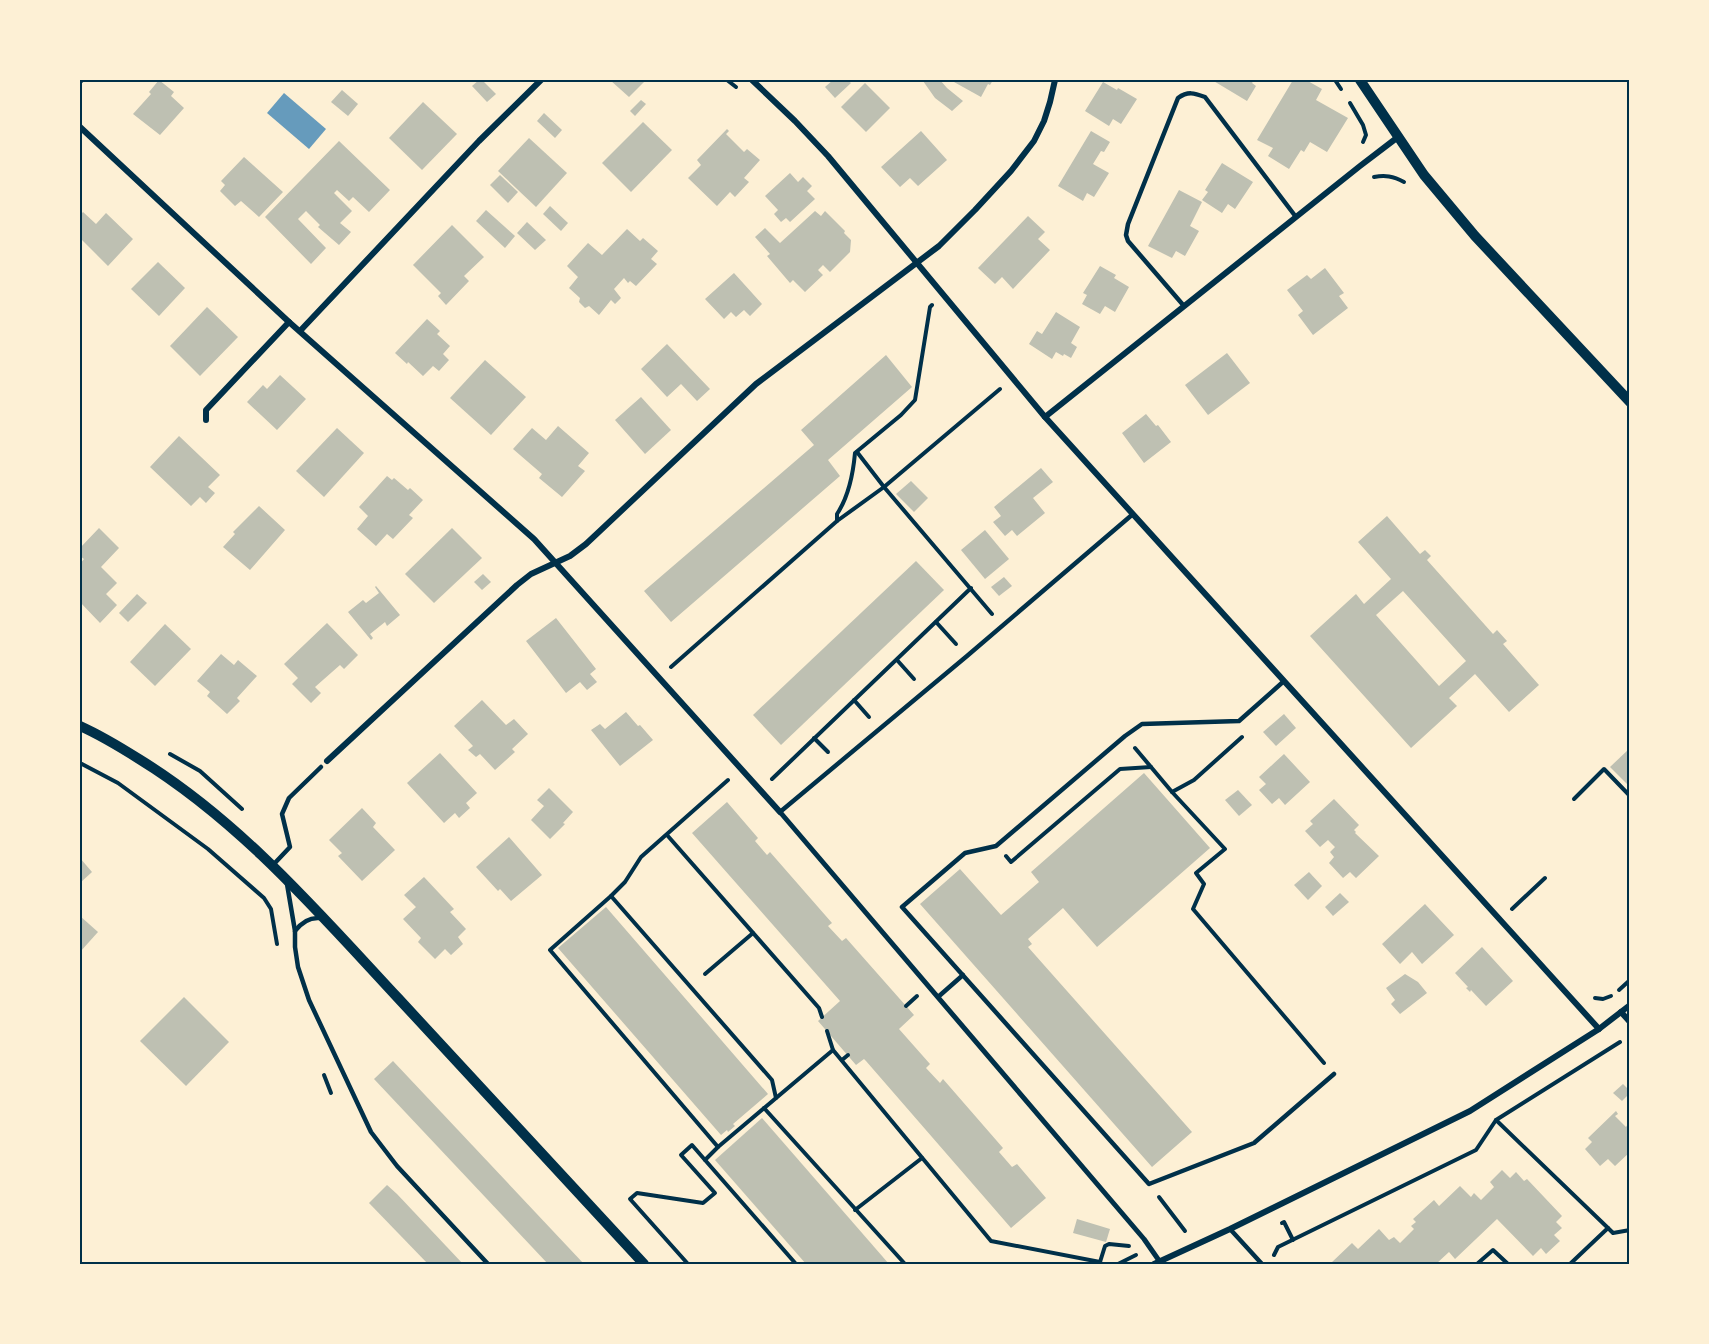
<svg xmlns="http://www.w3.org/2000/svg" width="1709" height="1344" font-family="'Varela Round',sans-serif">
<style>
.water{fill:#669bbc}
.building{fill:#bec0b2;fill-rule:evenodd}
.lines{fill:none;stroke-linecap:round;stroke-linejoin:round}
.path{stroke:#003049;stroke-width:4}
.service{stroke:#003049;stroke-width:4.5}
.pedestrian{stroke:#003049;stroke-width:5}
.minor{stroke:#003049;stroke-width:6}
.tertiary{stroke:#003049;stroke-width:10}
.neatline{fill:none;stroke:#003049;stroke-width:2}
</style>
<rect width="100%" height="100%" fill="#fdf0d5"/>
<polygon class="water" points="284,93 326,129 309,149 267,113"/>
<g class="building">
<polygon points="159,80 174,92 171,96 184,108 160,135 133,114 151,94 149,92"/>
<polygon points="479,80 482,80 496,94 487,102 472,86"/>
<polygon points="610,80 646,80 629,97"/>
<polygon points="833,80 847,80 851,83 835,98 825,87"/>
<polygon points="925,80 940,80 947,88 963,101 952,111 935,98 923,81"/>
<polygon points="955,80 993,80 990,85 988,84 981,97 954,82"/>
<polygon points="1212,80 1254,80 1252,83 1256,86 1247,101"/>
<polygon points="1293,80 1306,80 1322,89 1316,100 1348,118 1327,152 1310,142 1304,152 1301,150 1289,169 1268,156 1273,148 1257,140"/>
<polygon points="1103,82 1117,90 1118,88 1137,99 1121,124 1113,119 1109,126 1085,111"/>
<polygon points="865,83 890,108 866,132 841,107"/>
<polygon points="342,90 358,104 348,116 331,102"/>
<polygon points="641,100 646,104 635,116 630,111"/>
<polygon points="423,102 457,134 422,170 389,138"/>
<polygon points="544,113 562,130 555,138 537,121"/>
<polygon points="643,122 672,150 631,192 602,163"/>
<polygon points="727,129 729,131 726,134 744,152 747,149 760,160 744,178 749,182 735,197 730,192 717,206 688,178 701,165 697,160"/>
<polygon points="921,131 947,160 918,186 910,178 900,187 881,167"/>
<polygon points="1091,131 1110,142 1104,152 1101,151 1093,164 1109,173 1094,197 1087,193 1083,201 1058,186"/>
<polygon points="529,138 567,173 536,207 498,171"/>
<polygon points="339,141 390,190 369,212 353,197 349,201 337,190 334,193 352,211 340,223 351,232 339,245 318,227 320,225 306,211 298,219 326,248 311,264 265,217"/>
<polygon points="244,157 283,192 259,217 241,201 235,206 220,191 225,185 221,181"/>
<polygon points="1222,163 1253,182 1235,209 1228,204 1222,213 1202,200 1208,192 1205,190"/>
<polygon points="790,173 798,182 803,177 812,186 807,191 815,199 790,222 786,218 781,222 774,214 778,210 765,196"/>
<polygon points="500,175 518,192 508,203 490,185"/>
<polygon points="1179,190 1202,202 1190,226 1199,231 1185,256 1176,251 1172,258 1148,246"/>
<polygon points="550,206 568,223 561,231 543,214"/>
<polygon points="486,210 515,236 505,248 476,221"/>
<polygon points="815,211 821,216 825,211 845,231 844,233 851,240 850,252 830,272 823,265 818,270 823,275 805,292 793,280 790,283 767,256 770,254 755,237 765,228 780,243"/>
<polygon points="83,212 96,224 106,213 133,239 108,266 80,238 80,215"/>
<polygon points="1028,216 1045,232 1038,239 1050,250 1013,289 1002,277 995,284 978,268"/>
<polygon points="527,222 546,240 535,250 517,233"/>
<polygon points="452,225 484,257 464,276 469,281 446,305 438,296 441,293 413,265"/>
<polygon points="627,229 640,241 643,238 658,251 651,259 657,264 636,286 630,281 628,283 624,278 614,289 621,298 615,304 611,300 599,315 589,306 585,308 579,302 580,298 569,288 578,277 567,266 588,243 602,255"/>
<polygon points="158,262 185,288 159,316 131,289"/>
<polygon points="1100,266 1116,275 1114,278 1129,287 1115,312 1105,306 1100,314 1082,304 1087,295 1083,293"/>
<polygon points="1325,268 1344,293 1339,296 1348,308 1313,335 1298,315 1303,311 1287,290 1307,275 1311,279"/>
<polygon points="734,273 762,304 750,316 744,310 736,317 731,312 724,319 705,299"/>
<polygon points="207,307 238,337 200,376 170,346"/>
<polygon points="1056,312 1080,327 1071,343 1077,347 1071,358 1064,354 1063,356 1056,352 1052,359 1029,344 1037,331 1042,334"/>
<polygon points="427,319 440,331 437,334 450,346 443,354 449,360 439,371 433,366 423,376 408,362 407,364 395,353"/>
<polygon points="667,344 710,389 697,401 681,384 667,397 641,369"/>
<polygon points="1227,353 1250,383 1208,415 1185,385"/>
<polygon points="886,355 912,387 828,460 840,476 671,622 644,591 814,445 801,430"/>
<polygon points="485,360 526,397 491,435 450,398"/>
<polygon points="280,375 306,399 277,430 247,402 263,385 267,389"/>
<polygon points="641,397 671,430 645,454 615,420"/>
<polygon points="1146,414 1156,426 1158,425 1171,442 1144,463 1122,433"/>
<polygon points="558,426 589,453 578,466 585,471 562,497 539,478 542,474 513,449 532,428 546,440"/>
<polygon points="337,428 364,453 324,497 296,471"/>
<polygon points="179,436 220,475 208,487 215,493 206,503 200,497 191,506 150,467"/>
<polygon points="1041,468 1053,482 1033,498 1045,513 1017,536 1012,530 1005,536 993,522 1001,516 994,507"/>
<polygon points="387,476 392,480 394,478 408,490 410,488 423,500 409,515 413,518 393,539 387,534 376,546 357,529 368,516 359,507"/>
<polygon points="911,481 928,498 914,512 896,494"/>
<polygon points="259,506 285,530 250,570 223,547 235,534 233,532"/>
<path d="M1387 516 1420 554 1425 550 1431 556 1427 560 1493 634 1497 630 1507 641 1503 644 1539 685 1509 712 1475 674 1449 698 1457 706 1411 748 1310 636 1356 594 1364 604 1391 579 1358 542ZM1403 591 1466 661 1439 686 1376 615Z"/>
<polygon points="99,528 119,548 101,567 117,583 106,594 117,605 100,623 80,602 80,564 84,559 80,556 80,548"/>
<polygon points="452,528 482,558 434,603 405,574"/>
<polygon points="985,530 1009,559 985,579 961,550"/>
<polygon points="916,561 944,590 781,745 753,715"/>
<polygon points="483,574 491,582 482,590 474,582"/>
<polygon points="1004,577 1012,586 999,596 991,587"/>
<polygon points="376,586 400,615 387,626 385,622 370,634 373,638 371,640 348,612 363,600 366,603 379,593 375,587"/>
<polygon points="137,594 147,603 128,622 119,613"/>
<polygon points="556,618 596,669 590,674 597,682 587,690 580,682 566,693 526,641"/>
<polygon points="327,623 358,655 344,669 340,665 315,687 321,693 311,703 292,684 298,678 284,664"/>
<polygon points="165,624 191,649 155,686 130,662"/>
<polygon points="221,654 234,665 238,660 257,676 237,698 240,701 227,714 207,696 210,692 197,681"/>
<polygon points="482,700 506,725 514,719 528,734 512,749 515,752 495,770 480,754 476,757 468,750 473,746 454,726"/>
<polygon points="626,712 638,726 640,725 653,740 620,766 591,730 600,724 605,729"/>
<polygon points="1284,714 1296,728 1276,746 1263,732"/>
<polygon points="1630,748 1630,787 1610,767"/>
<polygon points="440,753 477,793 466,803 470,808 459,818 455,813 444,823 407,783"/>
<polygon points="1284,754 1310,782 1285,805 1279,798 1272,804 1259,790 1266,784 1259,777"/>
<polygon points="1144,773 1210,848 1097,947 1063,908 1028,939 1032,944 1028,947 1192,1132 1152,1167 920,904 960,869 1001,915 1039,882 1031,872"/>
<polygon points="549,788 573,812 563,823 565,824 550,839 531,820 544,806 537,800"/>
<polygon points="1238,790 1252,805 1239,816 1225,800"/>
<polygon points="1334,799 1359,825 1354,830 1356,832 1355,833 1379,856 1356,878 1350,872 1343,878 1329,863 1334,857 1330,852 1335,847 1328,840 1320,847 1305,831 1313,824 1310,821"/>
<polygon points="727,802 758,838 755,841 767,855 770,852 832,923 828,926 842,941 846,938 914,1015 899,1029 930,1064 926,1068 940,1083 943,1079 1003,1148 999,1152 1012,1167 1017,1164 1046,1198 1011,1228 866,1061 864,1059 856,1065 818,1021 840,1001 692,833"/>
<polygon points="362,808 376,823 373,827 395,850 362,881 338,856 342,853 329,840"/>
<polygon points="509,837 542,875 511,901 500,889 498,891 476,867"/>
<polygon points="80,858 92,872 80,883"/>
<polygon points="1309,872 1322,886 1308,900 1294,885"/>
<polygon points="424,877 454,909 450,912 466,929 458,937 463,944 451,955 445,949 435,959 418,942 421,938 403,919 416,907 404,895"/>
<polygon points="1340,893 1349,902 1333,916 1325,907"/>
<polygon points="1425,904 1454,935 1422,964 1412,952 1400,964 1382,944"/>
<polygon points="606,907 768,1094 733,1124 735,1126 728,1132 727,1130 721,1135 558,948"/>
<polygon points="80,916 98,932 80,952"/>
<polygon points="1482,947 1513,981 1486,1006 1471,990 1470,992 1466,988 1468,987 1455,973"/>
<polygon points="1405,974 1418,982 1427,993 1400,1014 1391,1004 1395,1000 1386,988"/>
<polygon points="184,997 229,1042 186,1086 140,1041"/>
<polygon points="393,1061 584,1264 548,1264 374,1079"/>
<polygon points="1623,1084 1630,1091 1630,1093 1622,1101 1613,1093"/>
<polygon points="1616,1111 1618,1114 1615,1116 1626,1127 1628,1124 1630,1126 1630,1152 1615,1166 1608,1159 1600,1166 1585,1149 1592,1142 1588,1138"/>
<polygon points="762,1118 889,1264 806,1264 715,1160"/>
<polygon points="1502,1170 1510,1178 1516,1172 1524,1181 1527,1179 1562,1216 1556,1222 1562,1228 1554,1235 1560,1241 1546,1254 1541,1248 1533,1256 1497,1219 1455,1259 1449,1252 1436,1264 1333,1264 1331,1263 1352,1243 1358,1249 1379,1229 1389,1240 1394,1237 1400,1243 1414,1229 1411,1226 1416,1222 1413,1219 1434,1200 1439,1206 1460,1186 1471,1197 1474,1193 1481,1200 1494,1187 1490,1182"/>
<polygon points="387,1185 397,1194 463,1264 428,1264 369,1203"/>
<polygon points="1077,1219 1110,1229 1106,1242 1073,1233"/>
</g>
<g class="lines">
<g class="path">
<polyline points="727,80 736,87"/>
<polyline points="1335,80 1341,89"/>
<polyline points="1350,103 1363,125 1366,135 1363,142"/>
<path d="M1374 177C1385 175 1393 176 1404 182"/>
<polyline points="857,452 884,487 992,614"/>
<path d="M837 521V514C849 496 853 475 855 453L901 415 915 400 930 307 932 305"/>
<polyline points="936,622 956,644"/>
<polyline points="897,660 914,679"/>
<polyline points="671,667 837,521 884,487 1000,389"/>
<polyline points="854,700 869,717"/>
<polyline points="814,738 828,752"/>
<polyline points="1135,748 1172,792 1225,849 1196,873 1204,884 1193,909 1324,1063"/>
<polyline points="170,754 200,771 242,809"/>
<polyline points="80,763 118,783 208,849 264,898 271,909 277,944"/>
<polyline points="772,779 971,588"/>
<polyline points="1172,792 1194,780 1242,737"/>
<polyline points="1574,799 1604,769 1630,796"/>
<polyline points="667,835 819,1008 822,1017"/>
<polyline points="1006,856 1011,862 1120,769 1151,767"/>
<polyline points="611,896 772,1080 776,1098"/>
<polyline points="1512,909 1545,878"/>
<polyline points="705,974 753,933"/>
<polyline points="1619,990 1630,980"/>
<polyline points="1595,998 1603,999 1611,996"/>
<polyline points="906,1006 917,996"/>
<polyline points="827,1031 833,1050 991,1241 1100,1262 1101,1264"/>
<polyline points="842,1060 848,1055"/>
<polyline points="324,1075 331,1093"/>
<polyline points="764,1108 905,1264"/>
<polyline points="1496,1120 1608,1228"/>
<polyline points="718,1147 550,950 611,896 625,882 641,857 728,780"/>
<polyline points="1159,1197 1185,1231"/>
<polyline points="855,1210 922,1158"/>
<polyline points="1282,1223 1284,1222 1293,1240"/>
<polyline points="1274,1255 1278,1247 1476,1150 1496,1120 1620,1042"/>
<polyline points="1100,1262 1105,1246 1109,1244 1129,1246"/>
<polyline points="688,1264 630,1199 637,1193 703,1203 715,1193 681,1155 692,1145 705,1160"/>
<polyline points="796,1264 705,1160 718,1147 833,1050"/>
<polyline points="1118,1264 1136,1255"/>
<polyline points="1477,1264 1493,1250 1508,1264"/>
<polyline points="1570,1264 1608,1228 1613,1233 1630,1230"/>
</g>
<g class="service">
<path d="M1184 306 1128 241 1126 235 1128 224 1178 98C1188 91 1194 93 1205 97L1296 217"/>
<polyline points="1284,681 1239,721 1142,724 1125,736 996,846 965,853 902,907 1149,1184 1254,1143 1334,1074"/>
<polyline points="780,812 967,656 1133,514"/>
<polyline points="273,865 290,847 282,814 289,798 321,767"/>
<polyline points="287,884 295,931 295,947 298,967 309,1000 371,1132 397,1166 488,1264"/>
<path d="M295 931C301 923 309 917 320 918"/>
<polyline points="938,997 963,975"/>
<polyline points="1230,1229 1262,1264"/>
</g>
<polyline class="pedestrian" points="780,812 1144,1239 1160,1262"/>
<g class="minor">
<polyline points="752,80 795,121 828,156 1045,417 1599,1029"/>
<polyline points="80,81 81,80"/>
<polyline points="80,127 289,322 534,539 780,812"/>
<polyline points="300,331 479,141 541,80"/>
<polyline points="1045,417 1360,166 1398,137"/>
<polyline points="206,420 206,410 289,322"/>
<polyline points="327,761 517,585 531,574 570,556 586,544 756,384 939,246 975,210 1011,171 1034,141 1044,121 1050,102 1055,80"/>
<polyline points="1621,1012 1630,1022"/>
<polyline points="1154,1264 1230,1229 1470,1111 1599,1029 1630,1005"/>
</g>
<g class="tertiary">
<polyline points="1360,80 1424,175 1475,236 1630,402"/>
<path d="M80 726C100 735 120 747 139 759 240 821 318 912 398 998 480 1087 562 1176 644 1264"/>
</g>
</g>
<rect width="1709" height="1344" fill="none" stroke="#fdf0d5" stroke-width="162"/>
<rect x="81" y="81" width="1547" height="1182" class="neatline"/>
</svg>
